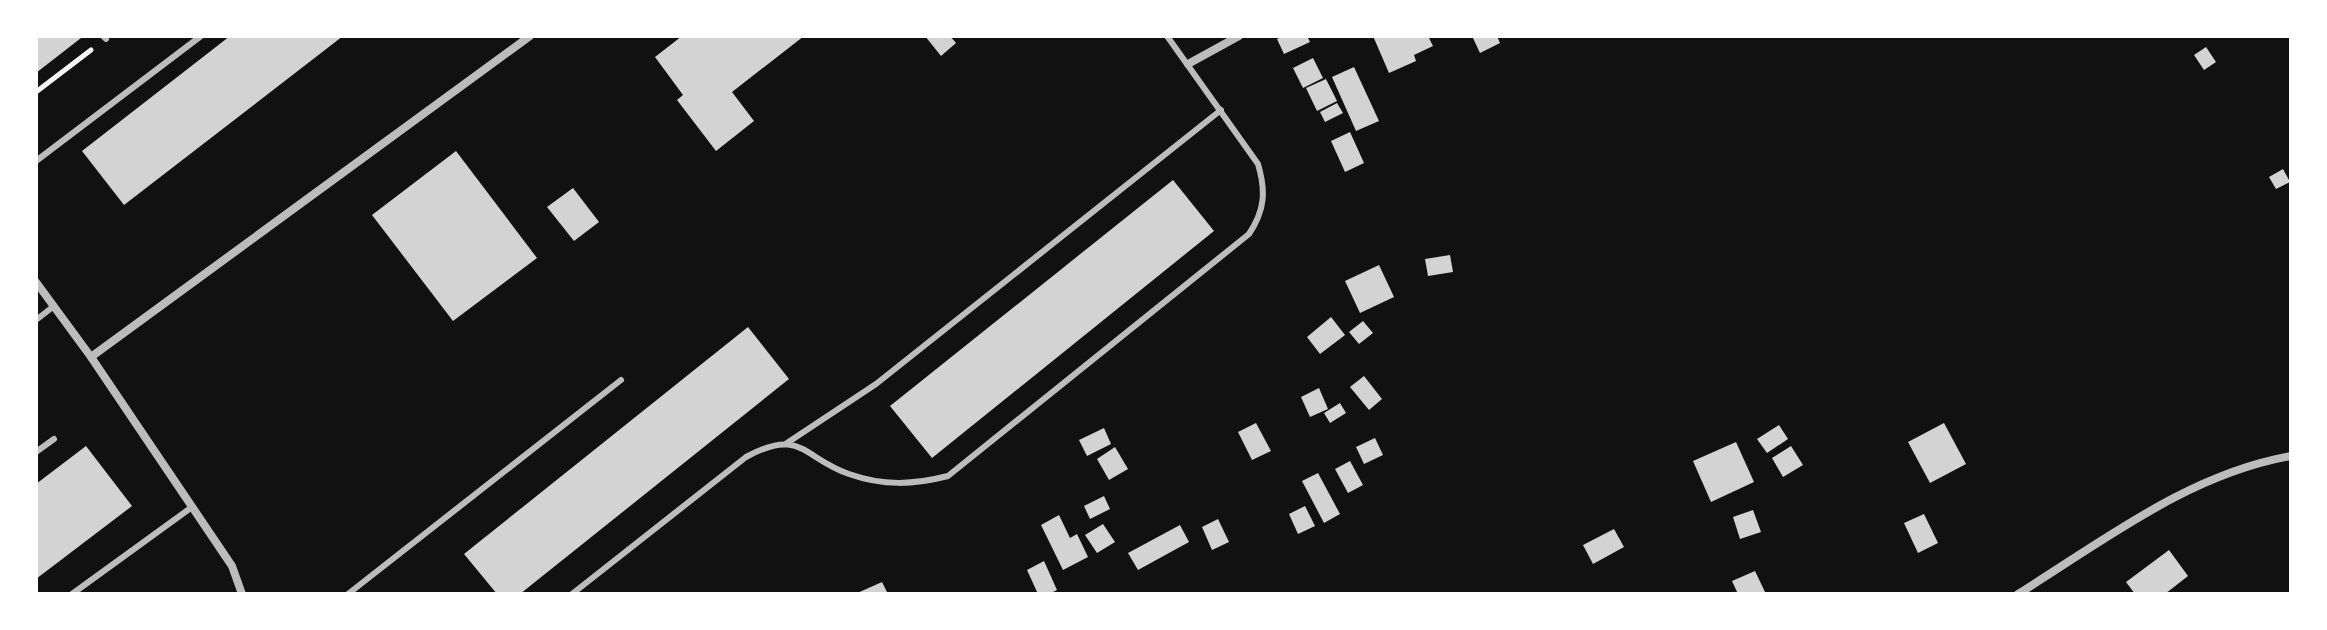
<svg xmlns="http://www.w3.org/2000/svg" width="2327" height="630" font-family="'Nunito Sans',sans-serif">
<style>
.building{fill:#d3d3d3}
.lines{fill:none;stroke-linecap:round;stroke-linejoin:round}
.path{stroke:#f5f5f5;stroke-width:5}
.service{stroke:#bcbcbc;stroke-width:6}
.minor{stroke:#bcbcbc;stroke-width:8}
</style>
<rect width="100%" height="100%" fill="#111"/>
<g class="building">
<polygon points="36,36 80,36 81,38 36,73"/>
<polygon points="230,36 343,36 124,205 82,151"/>
<polygon points="682,36 804,36 732,92 754,121 716,151 677,100 683,95 655,57"/>
<polygon points="925,36 950,36 956,43 941,56"/>
<polygon points="1284,36 1307,36 1310,42 1284,54 1277,39"/>
<polygon points="1373,36 1428,36 1433,46 1414,55 1416,61 1389,73"/>
<polygon points="1472,36 1497,36 1500,43 1480,53"/>
<polygon points="2206,47 2216,62 2204,70 2194,55"/>
<polygon points="1313,58 1323,78 1303,88 1293,68"/>
<polygon points="1354,67 1379,121 1356,131 1332,77"/>
<polygon points="1326,79 1337,101 1317,111 1306,88"/>
<polygon points="1337,103 1343,113 1325,122 1320,112"/>
<polygon points="1350,132 1364,163 1345,172 1331,141"/>
<polygon points="456,151 537,258 453,321 372,215"/>
<polygon points="2283,169 2290,182 2276,189 2269,177"/>
<polygon points="1173,180 1214,231 932,458 890,406"/>
<polygon points="573,188 599,222 574,241 547,207"/>
<polygon points="1450,255 1453,272 1428,276 1425,259"/>
<polygon points="1379,265 1394,297 1360,313 1345,281"/>
<polygon points="1331,317 1345,335 1320,354 1307,337"/>
<polygon points="1363,321 1373,333 1359,344 1349,332"/>
<polygon points="748,327 789,379 520,594 497,594 464,554"/>
<polygon points="1364,376 1382,399 1369,410 1350,387"/>
<polygon points="1319,388 1328,409 1310,417 1301,397"/>
<polygon points="1340,403 1346,413 1330,423 1324,413"/>
<polygon points="1256,423 1271,451 1252,460 1238,432"/>
<polygon points="1944,423 1966,464 1930,483 1908,442"/>
<polygon points="1779,425 1788,439 1767,453 1757,439"/>
<polygon points="1104,428 1111,444 1087,456 1079,440"/>
<polygon points="1375,438 1383,455 1364,464 1356,447"/>
<polygon points="1736,442 1754,482 1711,502 1693,461"/>
<polygon points="86,446 132,506 36,579 36,484"/>
<polygon points="1791,446 1803,465 1783,477 1772,458"/>
<polygon points="1115,447 1128,469 1109,480 1097,459"/>
<polygon points="1350,461 1363,485 1348,493 1335,469"/>
<polygon points="1318,473 1340,514 1324,523 1302,481"/>
<polygon points="1104,496 1110,509 1090,519 1084,506"/>
<polygon points="1305,506 1315,526 1298,534 1289,514"/>
<polygon points="1753,510 1761,532 1740,539 1733,517"/>
<polygon points="1924,514 1938,543 1918,553 1904,523"/>
<polygon points="1059,515 1070,538 1077,534 1088,557 1063,570 1041,525"/>
<polygon points="1218,519 1229,542 1212,550 1202,527"/>
<polygon points="1103,524 1115,542 1097,553 1085,535"/>
<polygon points="1180,525 1189,542 1138,570 1128,553"/>
<polygon points="1614,529 1624,547 1593,564 1583,545"/>
<polygon points="2169,550 2188,576 2165,594 2135,594 2126,582"/>
<polygon points="1044,561 1057,590 1049,594 1038,594 1027,570"/>
<polygon points="1755,571 1766,594 1738,594 1732,581"/>
<polygon points="882,582 888,594 855,594"/>
</g>
<g class="lines">
<polyline class="path" points="36,92 91,50"/>
<g class="service">
<polyline points="103,36 106,39"/>
<polyline points="36,161 201,36"/>
<polyline points="36,320 54,306"/>
<polyline points="787,443 876,384 1221,110"/>
<polyline points="36,452 54,439"/>
<polyline points="72,594 192,507"/>
<polyline points="348,594 621,380"/>
<path d="M572 594 746 457C801 427 803 458 849 474 883 486 913 485 948 476L1249 234C1265 210 1266 191 1258 164L1167 36"/>
</g>
<g class="minor">
<polyline points="1188,64 1239,36"/>
<polyline points="36,282 91,357 232,566 242,594"/>
<polyline points="91,357 530,36"/>
<path d="M2018 594C2105 540 2189 474 2291 456"/>
</g>
</g>
<rect width="2327" height="630" fill="none" stroke="#ffffff" stroke-width="76"/>
</svg>
